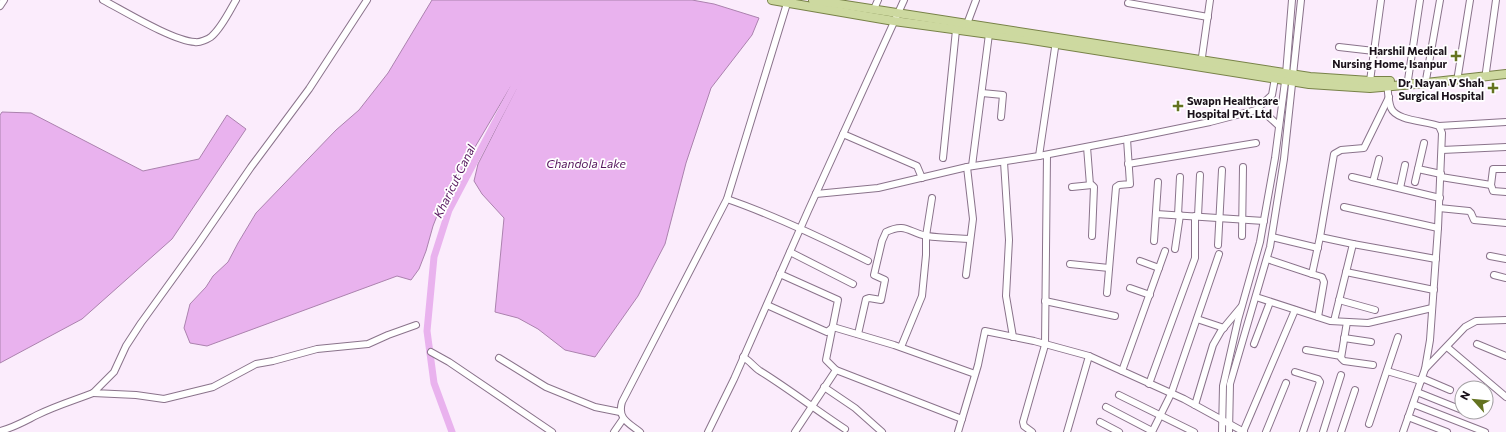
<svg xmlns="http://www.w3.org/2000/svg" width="1506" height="432" font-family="Commissioner,sans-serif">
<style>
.water{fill:#e9b2ee;stroke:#ab82ae}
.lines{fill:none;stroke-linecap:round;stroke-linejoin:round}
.canal{stroke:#e9b2ee;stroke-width:7}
.minor-casing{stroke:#8a738b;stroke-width:8}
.major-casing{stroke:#788248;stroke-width:10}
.minor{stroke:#fff;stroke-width:6}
.major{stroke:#cdd9a0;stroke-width:8}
.poi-dot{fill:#647320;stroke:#fff;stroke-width:1.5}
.labels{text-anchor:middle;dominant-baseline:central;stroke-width:3.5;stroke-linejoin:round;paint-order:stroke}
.poi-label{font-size:11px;font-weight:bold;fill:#1a111a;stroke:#fff;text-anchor:end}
.water-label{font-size:12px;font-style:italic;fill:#54145b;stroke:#fff}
</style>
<rect width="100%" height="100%" fill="#fbecfc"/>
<g class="water">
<polygon points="432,0 692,0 714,4 759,18 752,35 711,88 686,163 665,244 638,296 595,357 565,350 538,329 518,318 495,312 504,218 482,194 474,181 478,164 516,89 511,86 442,203 433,226 426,251 419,269 411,280 397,276 207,346 190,343 184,328 190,304 206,287 213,276 228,262 238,243 256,213 336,130 359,110 388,73"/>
<polygon points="2,112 31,113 143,171 199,159 227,115 246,129 172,239 82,319 0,363 0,115"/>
</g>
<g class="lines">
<polyline class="canal" points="452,432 434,383 427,331 434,257 449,210 518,79"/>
<g class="minor-casing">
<g id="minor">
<path d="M103 0C124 11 173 41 195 42 199 43 209 39 212 36 222 27 229 12 236 0"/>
<polyline points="367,0 309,89 251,167 198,244 141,323 126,346 114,372 93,393 136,395 164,399 213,387 256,364 273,361 317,349 368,344 388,335 416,325"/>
<polyline points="1128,3 1208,17"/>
<polyline points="0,6 4,0"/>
<polyline points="874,9 878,0"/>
<polyline points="967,24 976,0"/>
<polyline points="1339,47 1374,51"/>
<polyline points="1201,64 1210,0"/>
<polyline points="1486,72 1496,0"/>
<polyline points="1458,75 1470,0"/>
<polyline points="1408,80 1420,0"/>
<polyline points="1426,80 1440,0"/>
<polyline points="1370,81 1381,0"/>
<path d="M1387 83C1388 90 1388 101 1391 108 1396 121 1427 121 1439 126L1442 133 1438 228 1430 340 1425 369 1403 432"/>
<polyline points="982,93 1003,95 1001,117"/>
<polyline points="1256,110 1272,95 1275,78"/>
<polyline points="1439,126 1506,122"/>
<polyline points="843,134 917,166 922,178"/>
<polyline points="1424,143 1418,169 1441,174"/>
<polyline points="1087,147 1090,185"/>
<polyline points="1442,150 1506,147"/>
<polyline points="1039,156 1056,41"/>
<polyline points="943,158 956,30"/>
<polyline points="1004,162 1009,240 1006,296 1013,337"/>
<polyline points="1128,164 1256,143"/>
<polyline points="972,166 989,34"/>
<polyline points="1506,169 1493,169 1491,185 1493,191 1506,192"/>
<polyline points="1352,177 1440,198"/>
<polyline points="1441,177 1491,185"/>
<polyline points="1373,182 1379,159"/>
<polyline points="1415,182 1418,169"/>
<polyline points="1072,187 1092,185 1094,187 1092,236"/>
<polyline points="1400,188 1405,165"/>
<polyline points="816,194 878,188 967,167 1039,156 1127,139 1210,122 1256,110 1268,116 1279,126"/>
<path d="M727 199C776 216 822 238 868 261"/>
<polyline points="1344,207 1438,228"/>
<polyline points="1439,208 1469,211 1471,213 1474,220 1506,223"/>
<polyline points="1156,214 1264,221"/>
<polyline points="1178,215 1180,177"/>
<polyline points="1198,216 1200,175"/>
<polyline points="1242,236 1243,167"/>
<polyline points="1272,237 1318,248"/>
<polyline points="1320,237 1353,244"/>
<polyline points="1154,241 1158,182"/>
<polyline points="1218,245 1222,170"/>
<polyline points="1175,249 1180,215"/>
<polyline points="790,252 853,284"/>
<polyline points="1490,256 1506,259"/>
<polyline points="1267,259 1312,274 1320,237 1334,154 1341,150 1364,148 1389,97"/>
<polyline points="1140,261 1159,268"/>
<polyline points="1070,264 1109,268"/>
<polyline points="1346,272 1434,290"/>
<polyline points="780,274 838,300 826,360 836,370 962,419"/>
<polyline points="1312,274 1322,277 1324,282 1318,317"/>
<polyline points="966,275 973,219 967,167"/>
<polyline points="1494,275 1506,278"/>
<polyline points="1130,288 1150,295"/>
<polyline points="1107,293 1116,187 1119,185 1130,184 1127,139"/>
<polyline points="1256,297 1330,321 1368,323 1432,308"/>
<polyline points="1339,300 1375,310"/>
<polyline points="1045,301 1115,316"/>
<polyline points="767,305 827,332 833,327 894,345 975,374"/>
<polyline points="1197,319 1224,328"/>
<polyline points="1334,321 1353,244 1436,259"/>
<polyline points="1347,322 1341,358 1344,361 1373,365"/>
<path d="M858 334 866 299 869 298 881 300 885 280 874 275 882 241 886 232C906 222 909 233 927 236 941 238 956 238 970 239"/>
<polyline points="1344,338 1371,342"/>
<polyline points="1254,344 1270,302"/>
<polyline points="1477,344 1506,356"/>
<polyline points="901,347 922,296 926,255 926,236 932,198"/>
<polyline points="1447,347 1506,397"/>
<polyline points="1306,350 1341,356"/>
<polyline points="431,352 449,362 552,432"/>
<path d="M743 357C749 360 754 367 760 371 789 389 816 410 845 429"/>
<polyline points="499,358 546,387 595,407 620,412"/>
<polyline points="1425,369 1465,327 1476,321 1506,320"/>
<polyline points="1122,371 1165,251"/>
<polyline points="1387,371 1421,381"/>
<polyline points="1295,372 1318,379 1320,382 1303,432"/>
<polyline points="1422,378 1450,390"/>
<polyline points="1149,384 1195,258 1195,216"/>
<polyline points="824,387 855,408 882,432"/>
<polyline points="1417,392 1462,410"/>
<polyline points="1119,395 1194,432"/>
<polyline points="1413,404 1485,432"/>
<polyline points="1195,405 1213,345 1221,331 1241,307"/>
<polyline points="1106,407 1152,431"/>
<polyline points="1408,417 1447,432"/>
<polyline points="1100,422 1119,432"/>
<polyline points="1369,424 1398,337"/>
<path d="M0 431C13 428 25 421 37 415 55 406 75 400 93 393"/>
<polyline points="614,432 623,419"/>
<path d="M640 432C629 423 617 419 622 402L727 199 788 0"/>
<polyline points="708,432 734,379 808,211 904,0"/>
<polyline points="795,432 836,370"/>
<polyline points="958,432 978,365 985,331 1034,341 1089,356 1184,399 1244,432"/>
<polyline points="1032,432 1024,426 1023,422 1045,345 1047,155"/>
<polyline points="1067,432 1089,356"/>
<polyline points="1152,432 1171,394 1219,254"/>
<polyline points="1222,432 1223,386 1238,320 1260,242 1275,158 1286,74 1292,0"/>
<polyline points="1229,432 1230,384 1270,247 1284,159 1301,0"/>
<polyline points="1243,432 1295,310"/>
<polyline points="1266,432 1286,383"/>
<polyline points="1323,432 1341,375"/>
<polyline points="1341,432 1355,390"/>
</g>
</g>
<g class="major-casing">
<g id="major">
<polyline points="772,0 894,21 1026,39 1309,84 1370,88 1426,83 1506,74"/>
<polyline points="813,0 1310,77 1370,81 1390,81"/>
</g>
</g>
<use href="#minor" class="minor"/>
<use href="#major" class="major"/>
</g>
<g class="poi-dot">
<path d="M1454 50h4v4h4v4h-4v4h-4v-4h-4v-4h4z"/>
<path d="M1491 82h4v4h4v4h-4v4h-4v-4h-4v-4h4z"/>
<path d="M1176 100h4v4h4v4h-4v4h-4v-4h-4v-4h4z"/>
</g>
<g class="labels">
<g class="poi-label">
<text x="1447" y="50">Harshil Medical<tspan x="1447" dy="13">Nursing Home, Isanpur</tspan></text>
<text x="1484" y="82">Dr, Nayan V Shah<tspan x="1484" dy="13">Surgical Hospital</tspan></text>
<text x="1187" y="100" text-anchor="start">Swapn Healthcare<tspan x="1187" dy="13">Hospital Pvt. Ltd</tspan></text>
</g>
<g class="water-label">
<text x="586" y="163">Chandola Lake</text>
<text transform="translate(454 181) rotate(-64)">Kharicut Canal</text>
</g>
</g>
<g transform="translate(1474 400) rotate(297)"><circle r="19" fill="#ffffff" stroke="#a3a0a3"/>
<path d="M0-3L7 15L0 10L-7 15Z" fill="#647320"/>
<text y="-6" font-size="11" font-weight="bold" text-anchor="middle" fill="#1a111a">N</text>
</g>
</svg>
